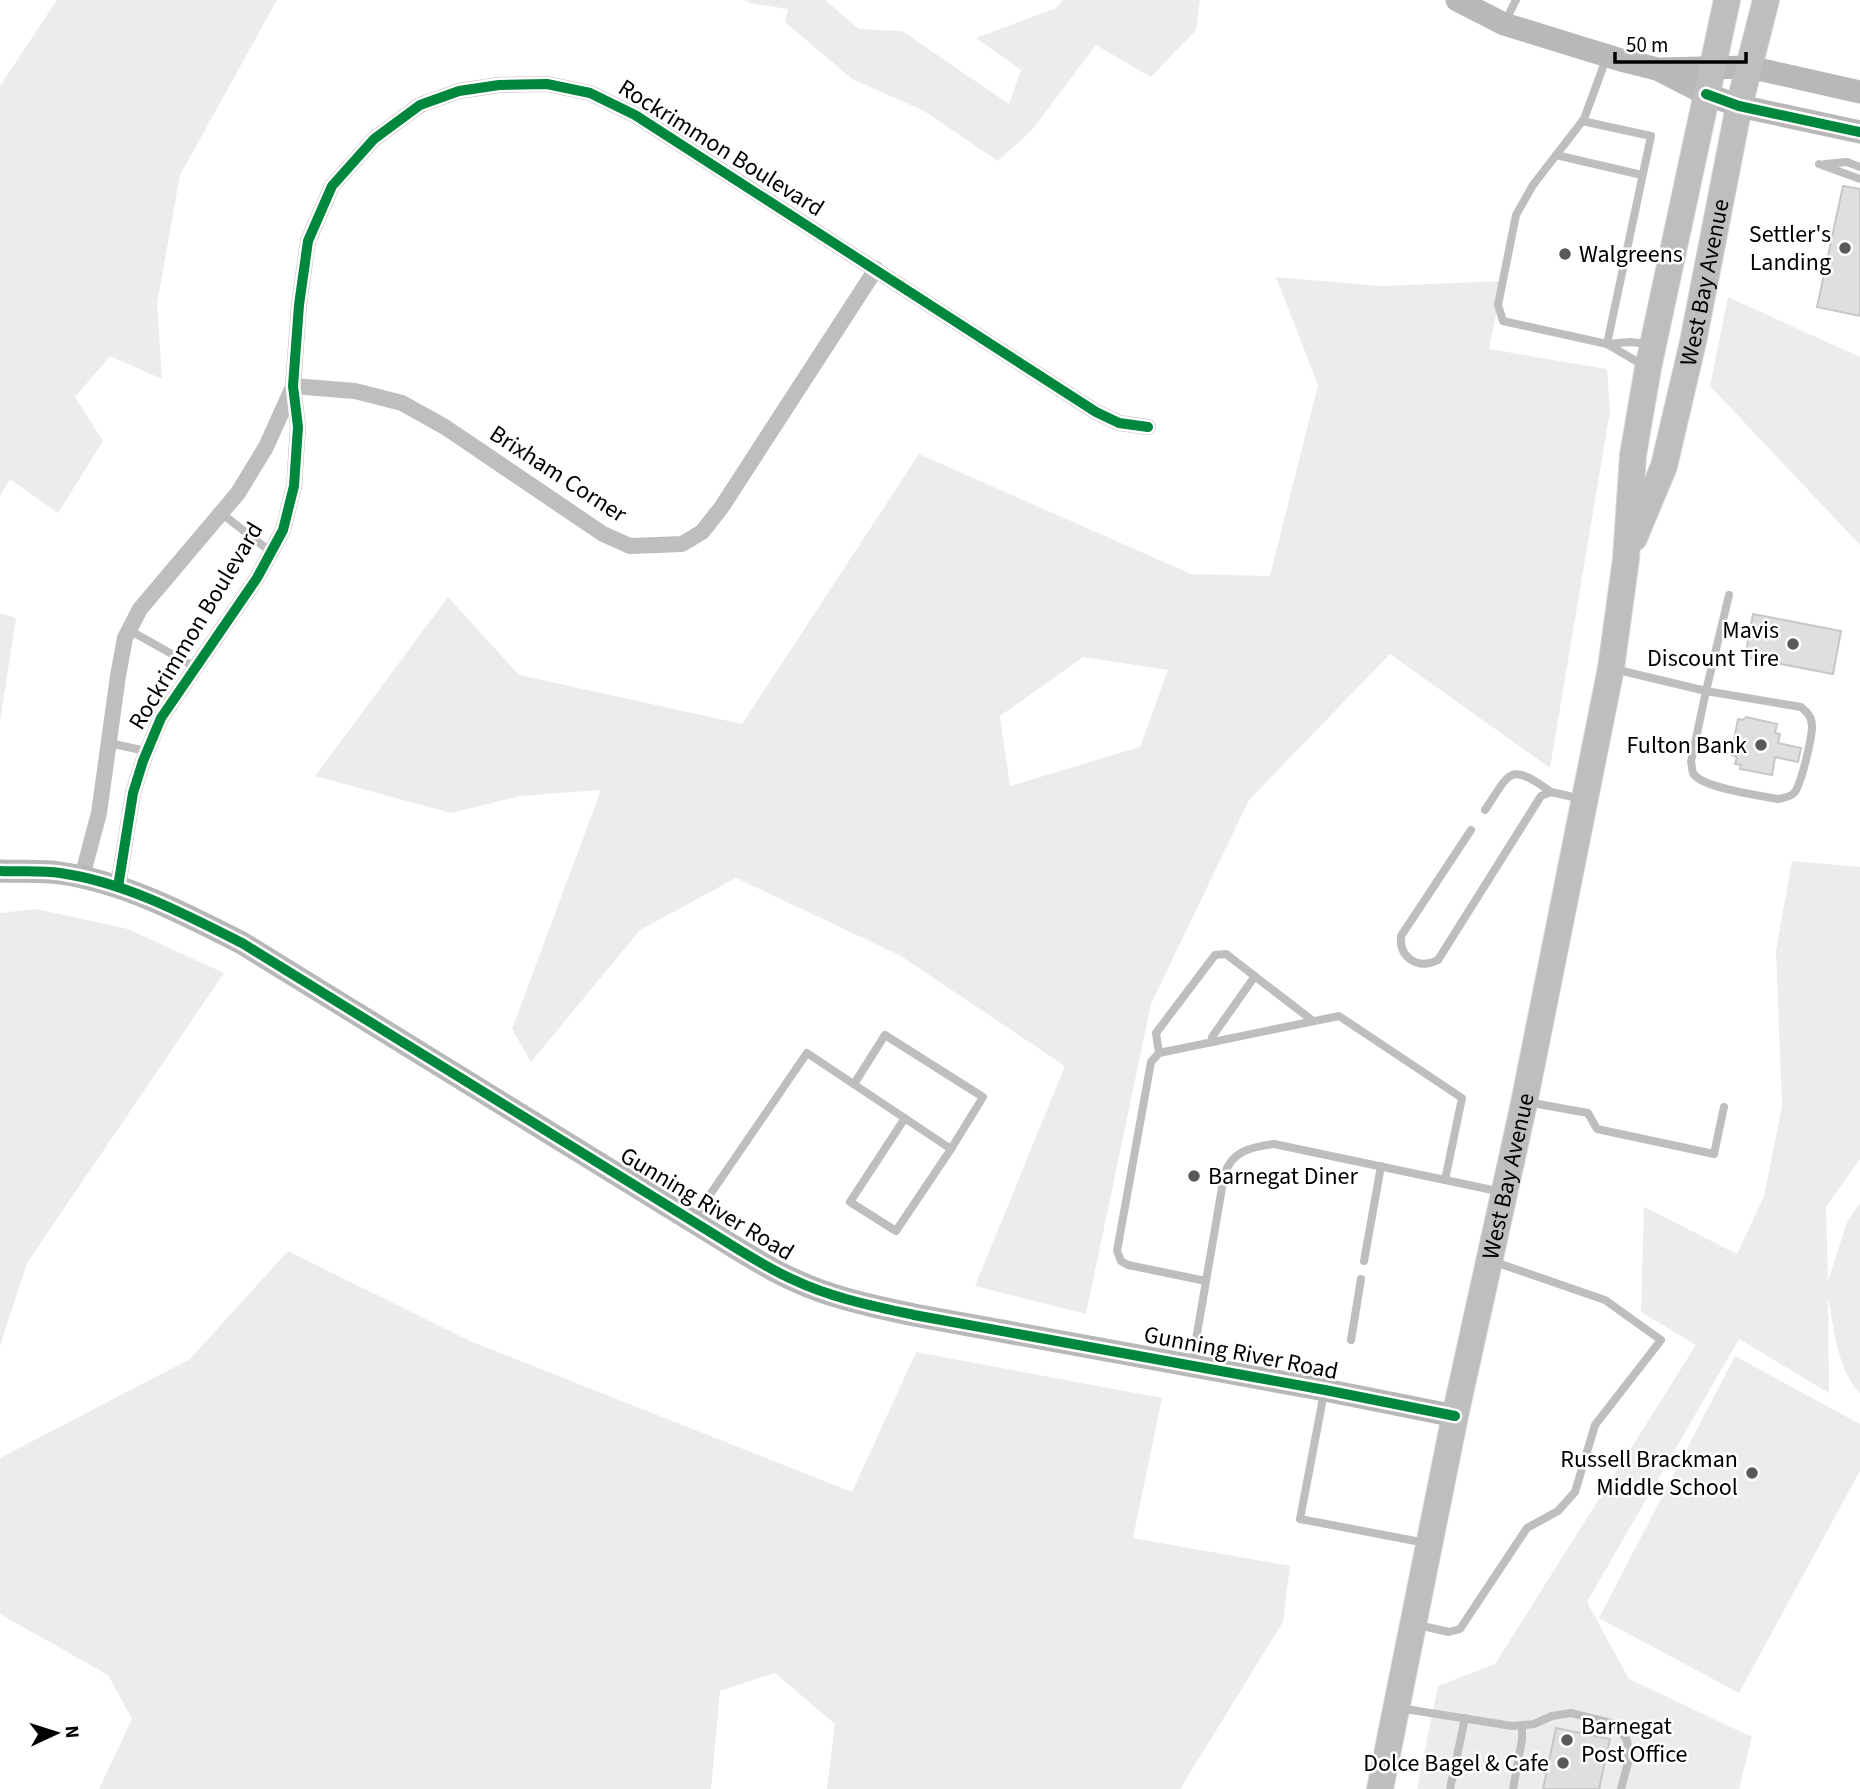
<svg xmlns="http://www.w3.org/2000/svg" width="1860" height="1789" font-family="'Source Sans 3',sans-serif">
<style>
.green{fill:#ececec;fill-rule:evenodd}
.building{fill:#dfdfdf;stroke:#c7c7c7;stroke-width:2}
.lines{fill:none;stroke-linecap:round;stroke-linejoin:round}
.primary-casing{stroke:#dbdbdb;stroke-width:28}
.lane{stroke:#bebebe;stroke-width:8}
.street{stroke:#bebebe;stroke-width:16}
.secondary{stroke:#b8b8b8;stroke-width:23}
.primary{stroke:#bebebe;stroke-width:26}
.cycleway-casing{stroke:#fff;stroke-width:15}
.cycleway{stroke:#00873e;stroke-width:10}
.poi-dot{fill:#595959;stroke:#fff;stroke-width:2.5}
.labels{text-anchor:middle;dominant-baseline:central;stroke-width:5;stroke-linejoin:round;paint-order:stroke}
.street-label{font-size:24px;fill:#000;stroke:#fff}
.poi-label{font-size:24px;fill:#000;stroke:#fff;text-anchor:end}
</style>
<rect width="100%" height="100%" fill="#fff"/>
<g class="green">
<polygon points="57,0 277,0 180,175 157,304 162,379 110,356 75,397 103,441 58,513 10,479 0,496 0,86"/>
<polygon points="744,0 825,0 859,29 902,31 1009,104 1021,70 976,38 1056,8 1063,0 1200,0 1196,30 1151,77 1096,45 1032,130 998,161 924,111 852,79 785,22 788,9 750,3"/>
<path d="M1276 277 1381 286 1503 281 1489 349 1607 369 1610 411 1550 768 1390 654 1249 800 1151 1004 1086 1314 975 1286 1065 1066 901 956 736 878 640 930 531 1062 512 1029 601 790 520 796 451 813 315 776 448 597 519 675 742 724 919 454 1191 574 1270 576 1318 385ZM1083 657 1168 670 1140 747 1010 786 1000 716Z"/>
<polygon points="1728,297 1860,357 1860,545 1710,386"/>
<polygon points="0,613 16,618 0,722"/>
<path d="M1792 861 1860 867V1159L1826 1207 1828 1281 1847 1222 1860 1203V1394C1836 1365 1835 1333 1828 1297L1829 1393 1739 1339 1587 1602 1629 1679 1752 1737 1739 1789H1417L1438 1686 1495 1664 1696 1345 1641 1312 1644 1207 1737 1254 1764 1196 1782 1106 1776 950Z"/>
<polygon points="36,909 128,929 224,973 27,1263 0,1346 0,913"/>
<polygon points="288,1251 470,1341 852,1492 916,1352 1162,1398 1133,1538 1290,1566 1283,1622 1180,1789 827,1789 835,1724 775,1673 720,1691 711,1789 99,1789 132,1719 108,1675 0,1614 0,1458 190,1359"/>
<polygon points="1735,1356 1860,1424 1860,1471 1739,1693 1599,1618"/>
</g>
<g class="building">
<polygon points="1843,186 1860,189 1860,316 1817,307"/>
<polygon points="1753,614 1841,631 1833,674 1745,657"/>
<polygon points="1746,717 1777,724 1775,733 1780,734 1778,743 1801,748 1798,762 1775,757 1772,775 1740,769 1741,765 1735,764 1737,757 1731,755 1738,719 1743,720"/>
<polygon points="1556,1728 1610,1739 1599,1789 1543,1789"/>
</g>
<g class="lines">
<g class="primary-casing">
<g id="primary">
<path id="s1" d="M1634 538 1664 466 1693 342 1739 106 1766 0"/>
<path id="s2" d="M1380 1789 1455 1416 1523 1108 1611 668 1626 559 1633 455 1648 368 1727 0"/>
</g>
</g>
<g class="lane">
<polyline points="1505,22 1516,0"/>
<polyline points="1606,59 1584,119 1533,185 1516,215 1498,305 1503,321 1607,344 1630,342 1649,344"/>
<polyline points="1582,121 1651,136 1607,344"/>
<polyline points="1556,155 1642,175"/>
<polyline points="1819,164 1860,179"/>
<polyline points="1825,164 1847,162 1860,167"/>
<polyline points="1607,344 1643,365"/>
<polyline points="221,513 271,552"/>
<polyline points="129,630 195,667"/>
<path d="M1614 669 1706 691 1691 762C1692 765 1692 771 1693 773 1701 788 1761 796 1778 799 1784 798 1790 797 1794 793 1801 786 1812 738 1812 726 1812 717 1807 712 1801 707L1706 691 1729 595"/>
<polyline points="109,743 146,751"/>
<path d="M1485 810C1511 771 1509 762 1551 792"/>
<path d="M1471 830 1401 936C1399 958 1418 970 1438 960L1541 796 1551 792 1582 799"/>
<polyline points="1213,1042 1212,1037 1255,976"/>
<polyline points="1159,1053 1156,1033 1215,955 1226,954 1313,1021"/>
<polyline points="854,1084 885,1035 983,1097 951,1149"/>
<polyline points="1527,1102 1588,1113 1597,1129 1714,1154 1724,1107"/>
<polyline points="694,1218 807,1053 951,1149 896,1231 850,1202 905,1118"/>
<polyline points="1364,1261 1381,1166"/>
<polyline points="1206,1281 1128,1265 1121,1261 1117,1251 1151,1062 1159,1053 1339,1016 1462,1098 1445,1180"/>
<polyline points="1351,1340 1361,1279"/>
<path d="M1192 1363 1224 1176C1231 1151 1251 1147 1274 1144L1502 1192"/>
<polyline points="1324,1393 1300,1519 1426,1543"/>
<polyline points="1418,1625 1449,1632 1460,1629 1527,1528 1558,1511 1575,1492 1595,1425 1661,1340 1605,1300 1492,1261"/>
<polyline points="1399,1708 1512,1726 1534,1724 1552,1716 1571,1713 1615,1724 1627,1740 1629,1759 1621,1789"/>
<polyline points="1450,1789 1465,1718"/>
<polyline points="1513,1789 1522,1740 1522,1725"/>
</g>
<g class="street">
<polyline points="293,386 355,391 402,403 445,427 603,534 630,546 682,544 702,532 721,508 876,269"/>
<polyline points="82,877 99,813 118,676 125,638 140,609 238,493 266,447 292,389"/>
<polyline points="118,887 133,793 143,761 161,718 257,578 283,530 294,486 298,427 293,386 299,305 308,241 332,186 374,139 420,105 459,91 499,85 547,84 590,93 635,115 1096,412 1119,423 1148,427"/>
</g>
<g class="secondary">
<polyline points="1457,0 1504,24 1621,60 1657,69 1749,67 1860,92"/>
<polyline points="1659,70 1706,94 1739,106 1860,132"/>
<path d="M0 871C20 872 41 870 60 873 124 882 185 914 242 943L728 1243C749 1256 771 1270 794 1280 832 1298 873 1306 914 1315L1325 1390 1455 1416"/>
</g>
<use href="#primary" class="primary"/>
<g class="cycleway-casing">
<g id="cycleway">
<polyline points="1706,94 1739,106 1860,132"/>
<path d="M0 871C20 872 41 870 60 873 124 882 185 914 242 943L728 1243C749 1256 771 1270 794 1280 832 1298 873 1306 914 1315L1325 1390 1455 1416"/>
<polyline points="118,887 133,793 143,761 161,718 257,578 283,530 294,486 298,427 293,386 299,305 308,241 332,186 374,139 420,105 459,91 499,85 547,84 590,93 635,115 1096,412 1119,423 1148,427"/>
</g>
</g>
<use href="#cycleway" class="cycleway"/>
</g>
<g class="poi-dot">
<circle cx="1845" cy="248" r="7"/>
<circle cx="1565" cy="254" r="7"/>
<circle cx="1793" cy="644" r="7"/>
<circle cx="1761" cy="745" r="7"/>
<circle cx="1194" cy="1176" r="7"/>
<circle cx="1752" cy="1473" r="7"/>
<circle cx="1567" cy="1740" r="7"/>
<circle cx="1563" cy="1763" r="7"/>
</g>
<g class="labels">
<g class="street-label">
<text transform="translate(721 148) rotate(32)">Rockrimmon Boulevard</text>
<text stroke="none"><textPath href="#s1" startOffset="266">West Bay Avenue</textPath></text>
<text transform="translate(558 474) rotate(33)">Brixham Corner</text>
<text transform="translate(196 626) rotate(-59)">Rockrimmon Boulevard</text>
<text stroke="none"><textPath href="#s2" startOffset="626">West Bay Avenue</textPath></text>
<text transform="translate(707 1204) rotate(31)">Gunning River Road</text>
<text transform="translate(1241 1353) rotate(11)">Gunning River Road</text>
</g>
<g class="poi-label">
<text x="1831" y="234">Settler's<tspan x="1831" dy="28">Landing</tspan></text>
<text x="1579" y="254" text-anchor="start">Walgreens</text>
<text x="1779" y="630">Mavis<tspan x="1779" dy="28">Discount Tire</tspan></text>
<text x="1747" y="745">Fulton Bank</text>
<text x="1208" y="1176" text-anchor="start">Barnegat Diner</text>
<text x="1738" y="1459">Russell Brackman<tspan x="1738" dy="28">Middle School</tspan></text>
<text x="1581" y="1726" text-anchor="start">Barnegat<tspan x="1581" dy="28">Post Office</tspan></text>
<text x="1549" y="1763">Dolce Bagel &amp; Cafe</text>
</g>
</g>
<g transform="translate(56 1733) rotate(86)" stroke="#ffffff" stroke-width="5" paint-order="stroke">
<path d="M0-5L12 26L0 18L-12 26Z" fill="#000000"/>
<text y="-10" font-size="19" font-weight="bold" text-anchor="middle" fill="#000000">N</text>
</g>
<path d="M1615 52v10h131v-10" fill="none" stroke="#000000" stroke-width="3.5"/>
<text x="1626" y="52" font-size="21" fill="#000000" stroke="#ffffff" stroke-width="5" paint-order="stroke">50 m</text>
</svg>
